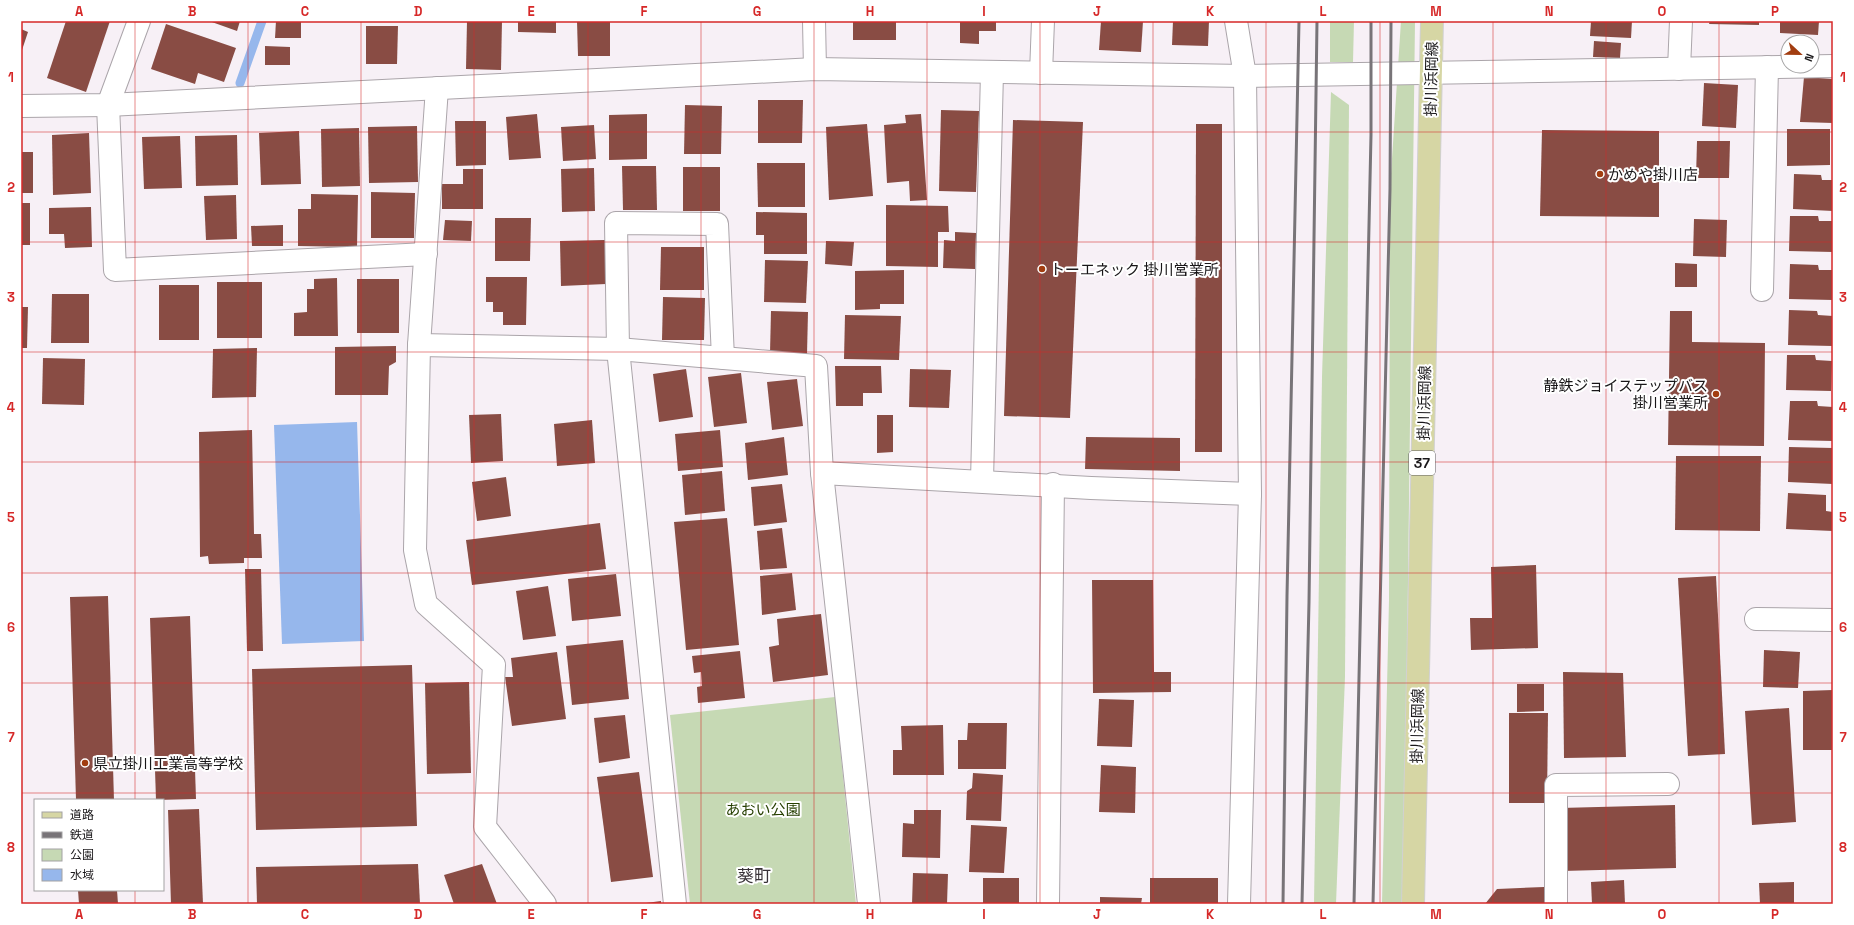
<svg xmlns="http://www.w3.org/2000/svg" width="1854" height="925" font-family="'Space Grotesk','Noto Sans JP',sans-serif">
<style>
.green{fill:#c6d9b4}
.water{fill:#96b7ec}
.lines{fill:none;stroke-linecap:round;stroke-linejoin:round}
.stream{stroke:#96b7ec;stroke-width:9}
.building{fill:#894c44}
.minor-casing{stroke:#aba5aa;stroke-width:24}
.major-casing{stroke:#d1d1d1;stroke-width:24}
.minor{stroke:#fff;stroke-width:22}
.major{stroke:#d6d6a4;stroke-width:22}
.rail{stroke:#787478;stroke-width:3}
.grid{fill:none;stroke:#d62828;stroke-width:1;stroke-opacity:0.55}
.poi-dot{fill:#a23d10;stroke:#fff;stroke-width:1.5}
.labels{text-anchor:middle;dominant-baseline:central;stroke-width:4;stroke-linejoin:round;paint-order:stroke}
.shield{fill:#fff;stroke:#5e5d5e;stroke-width:1}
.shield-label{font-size:14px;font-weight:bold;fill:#191719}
.street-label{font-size:15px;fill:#191719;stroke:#fff}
.poi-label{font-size:15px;fill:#191719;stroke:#fff;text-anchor:start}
.park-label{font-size:15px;fill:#263f00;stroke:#fff}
.quarter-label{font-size:17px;fill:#383237;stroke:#fff}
.neatline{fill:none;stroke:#d62828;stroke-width:1.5}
.grid-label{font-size:13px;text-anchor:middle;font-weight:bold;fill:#d62828}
</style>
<rect width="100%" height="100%" fill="#f7f0f6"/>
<g class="green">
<polygon points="1330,21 1354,21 1353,62 1330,62"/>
<polygon points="1401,21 1415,21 1404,904 1382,904 1389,600 1390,189"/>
<polygon points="1331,92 1349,105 1345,677 1336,904 1314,904 1322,377"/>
<polygon points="835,697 856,904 690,904 670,715"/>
</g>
<polygon class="water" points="357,422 364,641 282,644 274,425"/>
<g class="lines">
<polyline class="stream" points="240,83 262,21"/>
</g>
<g class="building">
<polygon points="66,21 110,21 86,92 47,78"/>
<polygon points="209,21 240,21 237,31"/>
<polygon points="276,21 301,21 301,38 275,38"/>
<polygon points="467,21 502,21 501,70 466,69"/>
<polygon points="518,21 556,21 556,33 518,32"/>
<polygon points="577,21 610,21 610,56 578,56"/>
<rect x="853" y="21" width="43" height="19"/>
<polygon points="960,21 996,21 996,31 979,31 979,44 960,43"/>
<polygon points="1101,21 1143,21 1141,52 1099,50"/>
<polygon points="1173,21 1209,21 1208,46 1172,45"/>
<polygon points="1591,21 1632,21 1631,38 1590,36"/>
<polygon points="1710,21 1759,21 1759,25 1709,24"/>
<polygon points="1780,21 1819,21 1818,35 1780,33"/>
<polygon points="166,24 236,48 224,82 198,73 195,84 151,69"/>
<polygon points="366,26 398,26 397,64 366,64"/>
<polygon points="21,29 28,32 21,53"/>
<polygon points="1594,41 1621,43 1620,58 1593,57"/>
<polygon points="265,46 290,47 290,65 265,65"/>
<polygon points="1804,77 1833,79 1833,123 1800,122"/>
<polygon points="1704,83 1738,85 1736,128 1702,126"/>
<polygon points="758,100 803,100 802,143 758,143"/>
<polygon points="685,105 722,106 721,154 684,154"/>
<polygon points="941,110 979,111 976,192 939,191"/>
<polygon points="537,114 541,158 509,160 506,117"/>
<polygon points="647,114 647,159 609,160 609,115"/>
<polygon points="921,114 927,200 910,201 909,181 887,183 884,125 906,123 905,115"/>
<polygon points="1013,120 1083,122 1070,418 1004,416"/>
<polygon points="455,121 486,121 486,165 456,166"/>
<polygon points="867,124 873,196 829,200 826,127"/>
<polygon points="1196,124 1222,124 1222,452 1195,452"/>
<polygon points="594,125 596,159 563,161 561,127"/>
<polygon points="417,126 418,182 369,183 368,127"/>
<polygon points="359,128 360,186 322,187 321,129"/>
<polygon points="1787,129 1830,129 1830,165 1787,166"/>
<polygon points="1542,130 1659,131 1659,217 1540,216"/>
<polygon points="299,131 301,184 261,185 259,133"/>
<polygon points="89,133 91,193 53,195 52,135"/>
<polygon points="237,135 238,185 196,186 195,136"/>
<polygon points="180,136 182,188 144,189 142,137"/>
<polygon points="1697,141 1730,141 1729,178 1696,178"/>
<rect x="21" y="152" width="12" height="41"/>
<polygon points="757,163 805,163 805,207 758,207"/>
<polygon points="622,166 656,166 657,210 623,210"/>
<rect x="683" y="167" width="37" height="44"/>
<polygon points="594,168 595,211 562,212 561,169"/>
<polygon points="463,169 483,169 483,209 442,209 442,184 463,184"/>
<polygon points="1794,174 1821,175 1822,180 1833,180 1833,211 1793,209"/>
<polygon points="371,192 415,193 414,238 371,238"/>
<polygon points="311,194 358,195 357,247 298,246 298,209 311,209"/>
<polygon points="236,195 237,239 206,240 204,196"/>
<rect x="21" y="203" width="9" height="42"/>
<polygon points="886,205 948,206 949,232 938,232 938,267 886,266"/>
<polygon points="91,207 92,247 65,248 64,234 49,234 49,208"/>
<polygon points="756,212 807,213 807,254 764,254 764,235 756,235"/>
<polygon points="1790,216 1818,216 1819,221 1833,221 1833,252 1789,251"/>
<polygon points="495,218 531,218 530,261 495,261"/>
<polygon points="1694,219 1727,220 1726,257 1693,256"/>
<polygon points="445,220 472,221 471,241 443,240"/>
<polygon points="283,225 283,246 252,246 251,226"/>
<polygon points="955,232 976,233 975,269 943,268 944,240 955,241"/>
<polygon points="605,240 606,284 561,286 560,241"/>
<polygon points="826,241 854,242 852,266 825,264"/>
<polygon points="661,247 704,247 704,290 660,290"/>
<polygon points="765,260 808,261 806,303 764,302"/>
<polygon points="1675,263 1697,264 1697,287 1675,287"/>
<polygon points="1790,264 1818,265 1819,270 1833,270 1833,300 1789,299"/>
<polygon points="904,270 904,304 880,304 880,309 855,310 855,271"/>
<polygon points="486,277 527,277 526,325 503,325 503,312 493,312 493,302 486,302"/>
<polygon points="337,278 338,336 294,336 294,313 307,312 307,289 314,289 314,279"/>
<rect x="357" y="279" width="42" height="54"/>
<rect x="217" y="282" width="45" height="56"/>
<rect x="159" y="285" width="40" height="55"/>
<polygon points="52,294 89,294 89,343 51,343"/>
<polygon points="663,297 705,298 704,340 662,340"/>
<polygon points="21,307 28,307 27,348 21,348"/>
<polygon points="1789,310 1817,311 1818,315 1833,316 1833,346 1788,345"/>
<polygon points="771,311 808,312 807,354 770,353"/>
<polygon points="1670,311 1692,311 1692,342 1765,343 1764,446 1668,445"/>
<polygon points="845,315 901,316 899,360 844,359"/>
<polygon points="396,346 396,362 389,366 388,395 335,395 335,347"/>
<polygon points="257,348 256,397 212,398 213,349"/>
<polygon points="1787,355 1815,355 1816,360 1832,361 1831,391 1786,390"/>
<polygon points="43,358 85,359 84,405 42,404"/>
<polygon points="835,366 881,366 882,393 863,393 863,406 836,406"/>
<polygon points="686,369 693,417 659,422 653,374"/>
<polygon points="910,369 951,370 949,408 909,407"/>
<polygon points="741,373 747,423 714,427 708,377"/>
<polygon points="797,379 803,426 772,430 767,382"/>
<polygon points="1790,401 1817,401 1818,406 1833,407 1833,441 1788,440"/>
<polygon points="501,414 503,461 471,463 469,415"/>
<polygon points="877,415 893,415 893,452 877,453"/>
<polygon points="592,420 595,463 557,466 554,424"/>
<polygon points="252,430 254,534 261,534 262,558 244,558 244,563 209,564 208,556 200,557 199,432"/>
<polygon points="720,430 723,467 678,471 675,434"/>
<polygon points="784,437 788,475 748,480 745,443"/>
<polygon points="1086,437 1180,438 1180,471 1085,469"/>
<polygon points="1789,447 1833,448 1833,484 1788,482"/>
<polygon points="1676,456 1761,456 1760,531 1675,530"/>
<polygon points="722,471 725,511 685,515 682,475"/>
<polygon points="506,477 511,516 477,521 472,482"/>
<polygon points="782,484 787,522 754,526 751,487"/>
<polygon points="1788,493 1826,495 1826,511 1833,512 1833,531 1786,529"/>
<polygon points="727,518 739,645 686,650 674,522"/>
<polygon points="600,523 606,569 472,585 466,540"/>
<polygon points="782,528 787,568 760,570 757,531"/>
<polygon points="1536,565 1538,648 1471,650 1470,618 1492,618 1491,567"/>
<polygon points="245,569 261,569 263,651 247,651"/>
<polygon points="792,573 796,610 762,615 760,576"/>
<polygon points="616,574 621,616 572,621 568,579"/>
<polygon points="1716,576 1725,754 1688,756 1678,578"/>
<polygon points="1092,580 1153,580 1154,672 1171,672 1171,692 1093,693"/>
<polygon points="548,586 556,636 523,640 516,591"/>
<polygon points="108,596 114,800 76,800 70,597"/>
<polygon points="821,614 828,675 773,682 769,647 779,645 777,619"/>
<polygon points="190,616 196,799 156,800 150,618"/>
<polygon points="623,640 629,699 572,705 566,646"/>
<polygon points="1764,650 1800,652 1798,688 1763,687"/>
<polygon points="740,651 745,698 698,703 697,687 702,686 701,672 694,673 692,656"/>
<polygon points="557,652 566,719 512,726 505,677 513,677 511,658"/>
<polygon points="412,665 417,826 256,830 252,669"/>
<polygon points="1563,672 1623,673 1626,757 1564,758"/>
<polygon points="469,682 471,773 427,774 425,683"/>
<polygon points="1517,684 1544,684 1544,711 1517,712"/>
<polygon points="1833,690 1833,750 1803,750 1803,691"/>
<polygon points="1099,699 1134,700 1132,747 1097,746"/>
<polygon points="1789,708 1796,822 1752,825 1745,711"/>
<polygon points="1509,713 1548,713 1547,803 1509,803"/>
<polygon points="625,715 630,758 599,763 594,718"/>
<polygon points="968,723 1007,723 1006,769 958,769 958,740 967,740"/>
<polygon points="943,725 944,775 893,775 893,750 902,750 901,726"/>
<polygon points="1101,765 1136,767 1135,813 1099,812"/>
<polygon points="639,772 653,877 611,882 597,777"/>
<polygon points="973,773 1003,775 1001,821 966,820 967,791 972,788"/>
<polygon points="1675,805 1676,868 1562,871 1560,808"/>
<polygon points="199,809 203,904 171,904 168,810"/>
<polygon points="914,810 941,810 940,858 902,857 903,823 914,824"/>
<polygon points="971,825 1007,827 1004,873 969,872"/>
<polygon points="418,864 420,904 257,904 256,867"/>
<polygon points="482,864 497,904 454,904 444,875"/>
<polygon points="913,873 948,874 947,904 912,904"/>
<rect x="983" y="878" width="36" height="26"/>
<rect x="1150" y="878" width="68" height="26"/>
<polygon points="1624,880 1625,904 1592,904 1591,882"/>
<polygon points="1794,882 1794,904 1760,904 1759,883"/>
<polygon points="1544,887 1544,904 1485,904 1497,889"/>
<polygon points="78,890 117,890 118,904 79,904"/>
<polygon points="1100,897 1142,898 1141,904 1100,904"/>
<polygon points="661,901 661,904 646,904 646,903"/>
</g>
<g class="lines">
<g class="minor-casing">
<g id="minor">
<polyline points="139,21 108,105 115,270 426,254"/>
<polyline points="814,21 815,69"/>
<polyline points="1236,21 1245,76 1250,494 1239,904"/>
<polyline points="1679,69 1681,21"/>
<polyline points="1041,73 1043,21"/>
<polyline points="437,88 419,345 618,349 816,366 822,473 869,904"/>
<polyline points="21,106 108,105 815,69 1245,76 1833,66"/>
<polyline points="1762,290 1767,67"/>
<polyline points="419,345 415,550 426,604 494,665 485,827 545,904"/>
<polyline points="822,473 1091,488 1250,494"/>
<polyline points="982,481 992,72"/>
<polyline points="1756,619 1833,620"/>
<polyline points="675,904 618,349 616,223 717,224 723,358"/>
<polyline points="1048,904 1053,484"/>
<polyline points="1556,904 1556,785 1668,784"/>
</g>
</g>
<g class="major-casing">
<polyline id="major" points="1413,904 1432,21"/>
</g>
<use href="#minor" class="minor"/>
<use href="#major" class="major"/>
<g class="rail">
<polyline points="1283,904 1287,596 1299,21"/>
<polyline points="1302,904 1309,602 1317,21"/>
<polyline points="1354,904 1371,135 1371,21"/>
<polyline points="1373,904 1390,189 1391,21"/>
</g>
</g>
<path class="grid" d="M135 21V800M248 21V904M361 21V904M474 21V904M588 21V904M701 21V904M814 21V904M927 21V904M1040 21V904M1153 21V904M1266 21V904M1380 21V904M1493 21V904M1606 21V904M1719 21V904M21 132H1833M21 242H1833M21 352H1833M21 462H1833M21 573H1833M21 683H1833M21 793H1833M135 890V904"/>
<g class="poi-dot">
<circle cx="1600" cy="174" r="4"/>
<circle cx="1042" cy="269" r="4"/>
<circle cx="1716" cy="394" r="4"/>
<circle cx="85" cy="763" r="4"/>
</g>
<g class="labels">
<rect class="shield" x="1409" y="451" width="26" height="24" rx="3"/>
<g class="shield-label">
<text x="1422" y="463">37</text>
</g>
<g class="street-label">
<text transform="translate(1431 79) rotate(-89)">掛川浜岡線</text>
<text transform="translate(1424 403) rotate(-89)">掛川浜岡線</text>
<text transform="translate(1417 726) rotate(-89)">掛川浜岡線</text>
</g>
<g class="poi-label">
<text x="1608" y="174">かめや掛川店</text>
<text x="1050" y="269">トーエネック 掛川営業所</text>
<text x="1708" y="385" text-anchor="end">静鉄ジョイステップバス<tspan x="1708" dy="17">掛川営業所</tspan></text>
<text x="93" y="763">県立掛川工業高等学校</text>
</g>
<g class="park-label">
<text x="763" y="809">あおい公園</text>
</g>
<g class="quarter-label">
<text x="754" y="876">葵町</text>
</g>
</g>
<rect width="1854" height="925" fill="none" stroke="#ffffff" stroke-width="44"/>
<rect x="34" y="799" width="130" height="92" fill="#ffffff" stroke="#a3a2a3"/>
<rect x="42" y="812" width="20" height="6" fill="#d6d6a4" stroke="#a3a2a3"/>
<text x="70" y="819" font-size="12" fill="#191719">道路</text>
<rect x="42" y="832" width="20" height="6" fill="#787478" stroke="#a3a2a3"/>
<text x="70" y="839" font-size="12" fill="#191719">鉄道</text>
<rect x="42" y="849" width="20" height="12" fill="#c6d9b4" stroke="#a3a2a3"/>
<text x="70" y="859" font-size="12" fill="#191719">公園</text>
<rect x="42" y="869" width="20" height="12" fill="#96b7ec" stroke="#a3a2a3"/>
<text x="70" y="879" font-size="12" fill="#191719">水域</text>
<g transform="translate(1800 54) rotate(112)"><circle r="19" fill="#ffffff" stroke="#a3a2a3"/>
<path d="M0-3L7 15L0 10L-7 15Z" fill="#a23d10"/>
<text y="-6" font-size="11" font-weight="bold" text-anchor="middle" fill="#191719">N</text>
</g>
<rect x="22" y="22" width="1810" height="881" class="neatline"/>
<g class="grid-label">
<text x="79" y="16">A</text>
<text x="192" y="16">B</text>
<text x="305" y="16">C</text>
<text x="418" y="16">D</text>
<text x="531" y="16">E</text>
<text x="644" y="16">F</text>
<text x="757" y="16">G</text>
<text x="870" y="16">H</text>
<text x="984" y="16">I</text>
<text x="1097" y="16">J</text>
<text x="1210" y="16">K</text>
<text x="1323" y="16">L</text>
<text x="1436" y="16">M</text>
<text x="1549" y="16">N</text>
<text x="1662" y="16">O</text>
<text x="1775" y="16">P</text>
<text x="11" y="82">1</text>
<text x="1843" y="82">1</text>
<text x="11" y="192">2</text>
<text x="1843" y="192">2</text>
<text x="11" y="302">3</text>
<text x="1843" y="302">3</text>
<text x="11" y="412">4</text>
<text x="1843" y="412">4</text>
<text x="11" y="522">5</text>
<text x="1843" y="522">5</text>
<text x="11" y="632">6</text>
<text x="1843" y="632">6</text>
<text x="11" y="742">7</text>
<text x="1843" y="742">7</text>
<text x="11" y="852">8</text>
<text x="1843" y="852">8</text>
<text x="79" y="919">A</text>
<text x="192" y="919">B</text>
<text x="305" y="919">C</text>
<text x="418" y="919">D</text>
<text x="531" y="919">E</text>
<text x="644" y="919">F</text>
<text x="757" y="919">G</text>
<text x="870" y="919">H</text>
<text x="984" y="919">I</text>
<text x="1097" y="919">J</text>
<text x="1210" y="919">K</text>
<text x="1323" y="919">L</text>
<text x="1436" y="919">M</text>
<text x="1549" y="919">N</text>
<text x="1662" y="919">O</text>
<text x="1775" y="919">P</text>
</g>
</svg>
